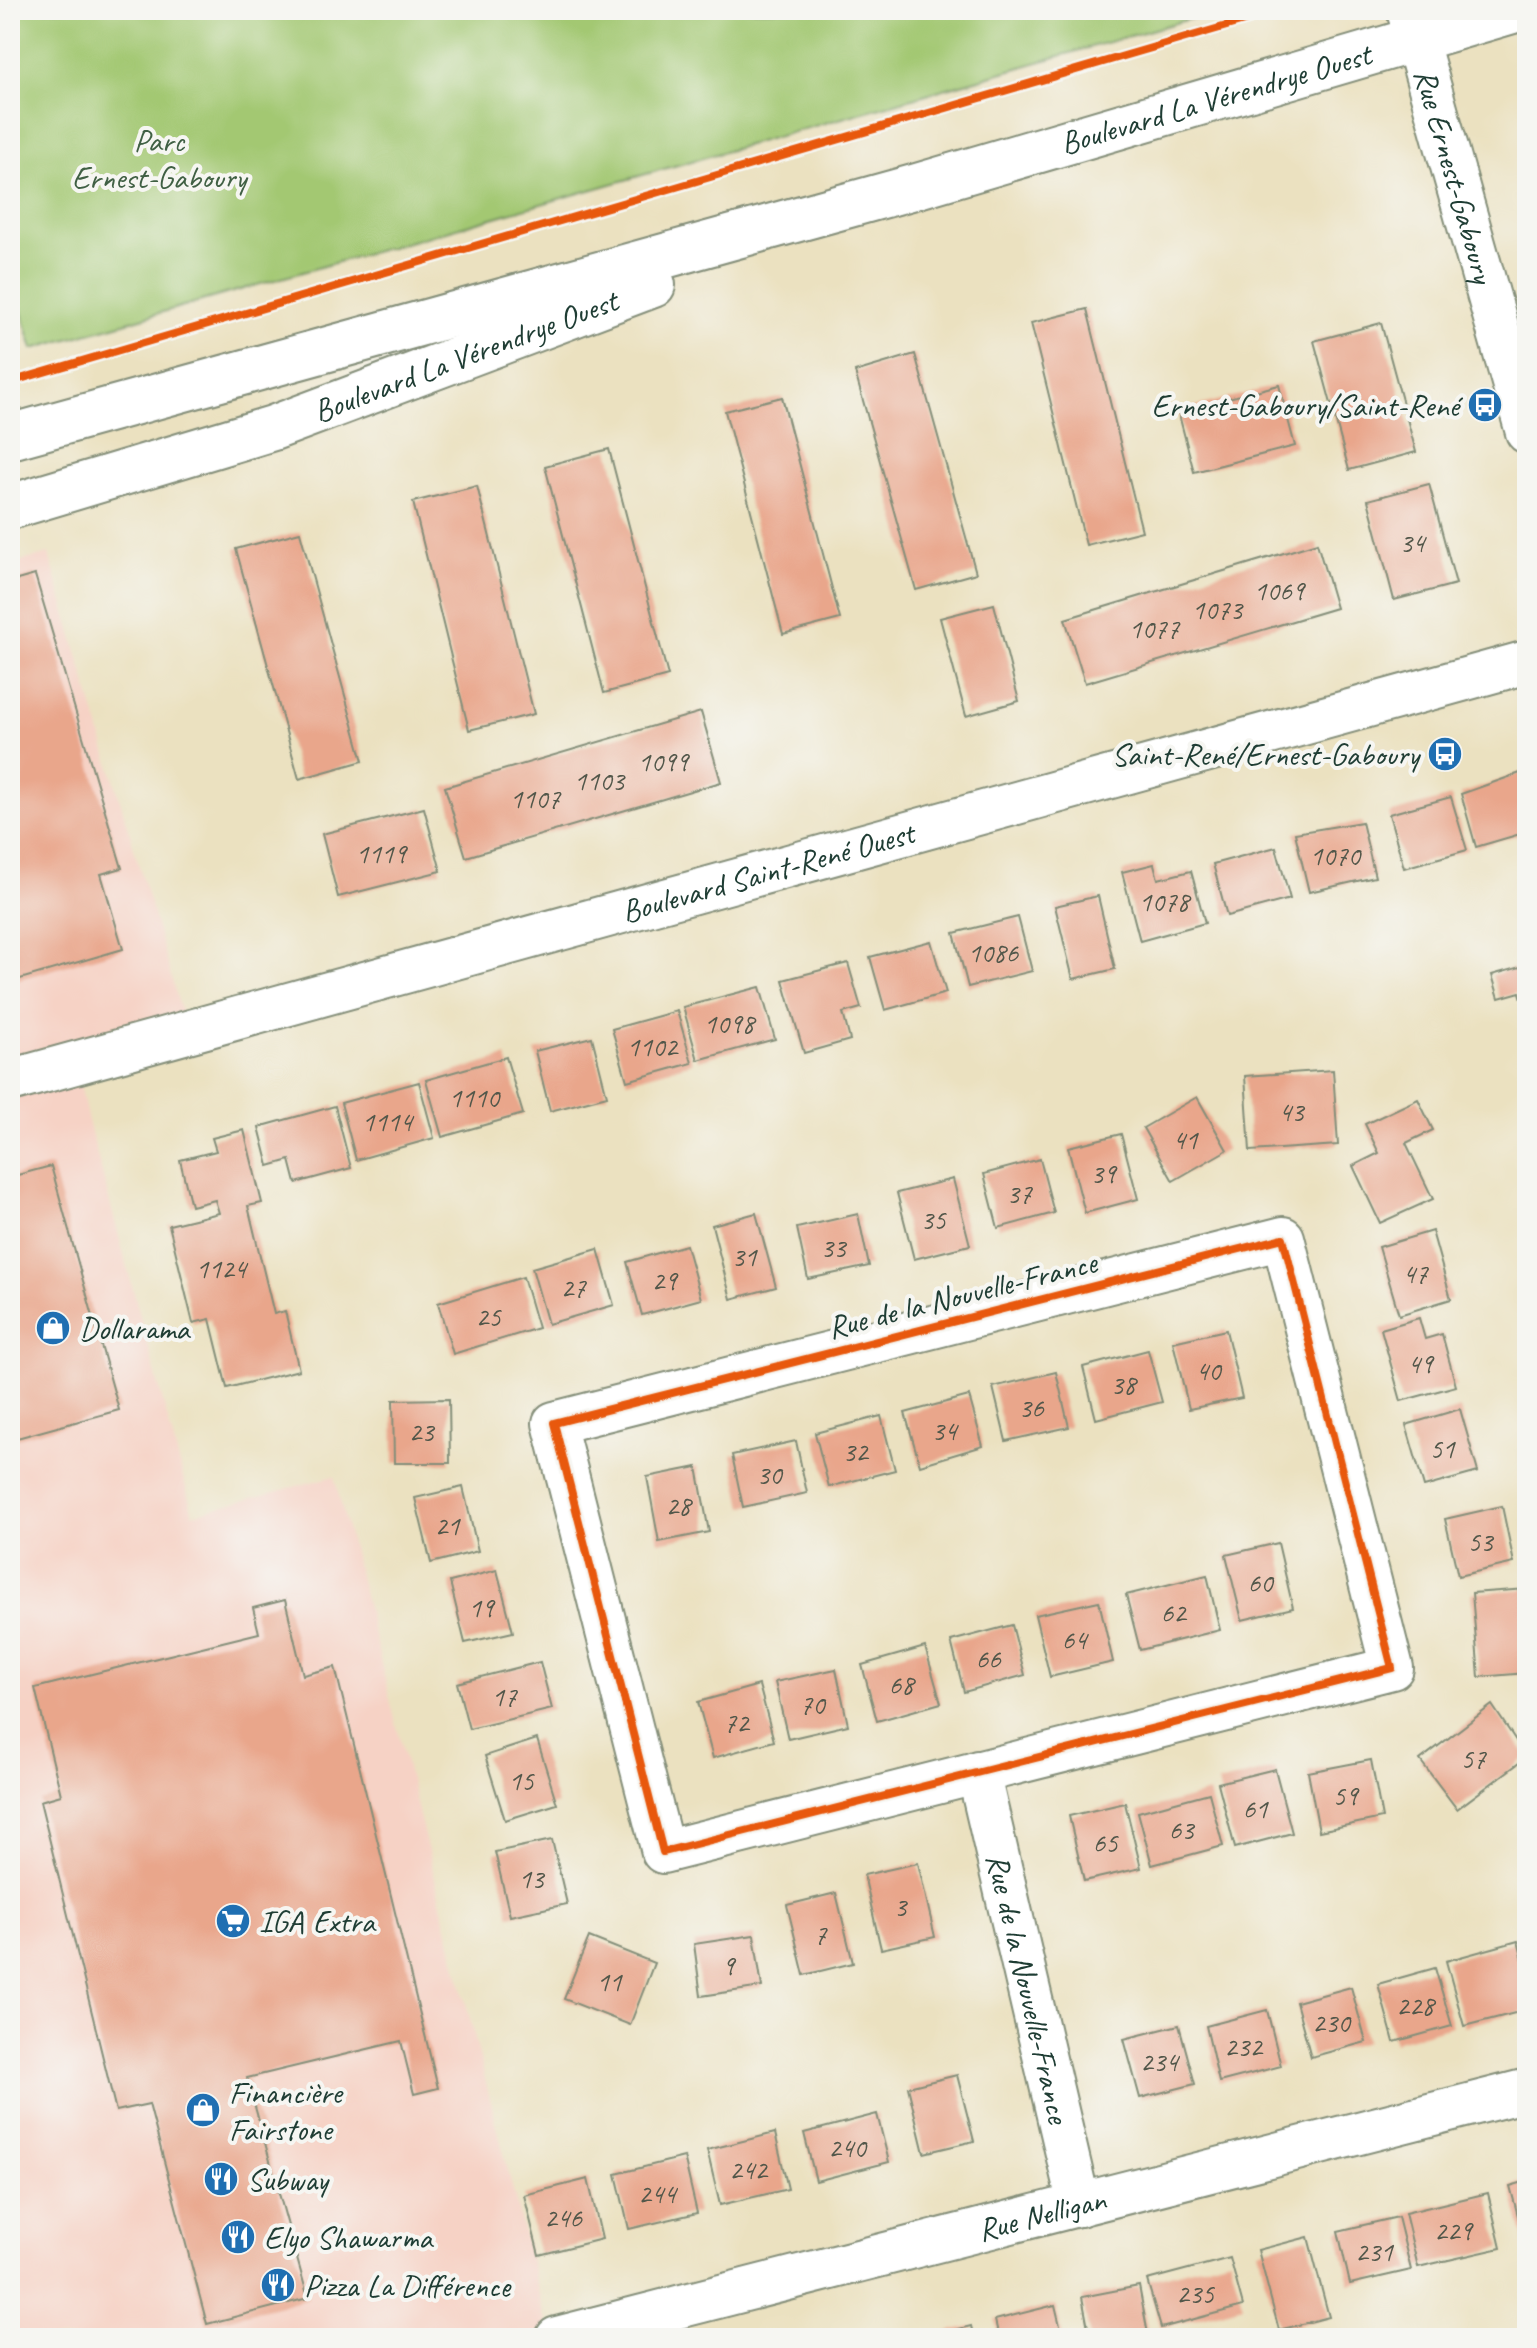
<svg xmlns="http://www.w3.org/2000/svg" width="1537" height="2348" font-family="Caveat,sans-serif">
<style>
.built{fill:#f6d2c5}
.green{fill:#a3c872;stroke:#618253;stroke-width:2}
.building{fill:#e9a68b}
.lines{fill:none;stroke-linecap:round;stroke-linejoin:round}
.minor-casing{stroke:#858f7a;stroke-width:46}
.major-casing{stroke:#858f7a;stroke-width:48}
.minor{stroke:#fff;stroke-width:42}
.major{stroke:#fff;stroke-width:44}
.cycleway-casing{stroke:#f6f6f2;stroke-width:13}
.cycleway{stroke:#e8590c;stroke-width:8}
.labels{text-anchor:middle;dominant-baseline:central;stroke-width:8;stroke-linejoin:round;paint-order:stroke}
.number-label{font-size:28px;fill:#52574a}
.street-label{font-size:32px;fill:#1f3d34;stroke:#f6f6f2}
.park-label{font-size:32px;fill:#406044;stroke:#f6f6f2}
.poi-label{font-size:32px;fill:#1f3d34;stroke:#f6f6f2;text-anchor:start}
</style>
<rect width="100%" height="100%" fill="#f6f6f2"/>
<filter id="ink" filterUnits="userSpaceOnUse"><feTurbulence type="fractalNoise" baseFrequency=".0125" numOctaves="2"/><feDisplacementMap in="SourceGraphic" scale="16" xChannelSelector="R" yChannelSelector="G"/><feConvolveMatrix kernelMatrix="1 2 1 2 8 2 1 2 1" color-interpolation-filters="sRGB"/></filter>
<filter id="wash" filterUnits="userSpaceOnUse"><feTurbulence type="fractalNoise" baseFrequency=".006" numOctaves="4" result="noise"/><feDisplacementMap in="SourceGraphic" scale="32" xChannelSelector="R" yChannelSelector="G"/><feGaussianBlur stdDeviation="1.8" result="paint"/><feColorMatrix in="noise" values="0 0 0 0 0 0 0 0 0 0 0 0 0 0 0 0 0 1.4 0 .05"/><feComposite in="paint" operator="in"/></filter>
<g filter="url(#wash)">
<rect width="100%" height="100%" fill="#ebe1c0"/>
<polygon class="built" points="49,554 187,1032 76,1064 87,1117 193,1514 334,1476 550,2338 10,2338 10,564"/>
<polygon class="green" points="10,10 1221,10 33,349 10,275"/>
<g id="blocks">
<g class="building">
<polygon points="1087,309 1142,531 1086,545 1031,323"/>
<polygon points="1381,323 1416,452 1349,470 1314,341"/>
<polygon points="915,354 976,573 916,590 855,372"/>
<polygon points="1279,385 1295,446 1194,472 1178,411"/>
<polygon points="782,397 840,619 783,634 725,411"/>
<polygon points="609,449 668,676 604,693 545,466"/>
<polygon points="1429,484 1456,584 1394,600 1368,500"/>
<polygon points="477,486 534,714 469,730 413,502"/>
<polygon points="300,532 363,761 299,779 236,549"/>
<polygon points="1317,543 1336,608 1085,683 1065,619"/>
<polygon points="35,575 122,868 101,874 123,949 10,982 10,582"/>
<polygon points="994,604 1019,701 966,716 940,618"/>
<polygon points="701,712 721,782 466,857 445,787"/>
<polygon points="1526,771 1527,832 1476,847 1461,794"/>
<polygon points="1451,797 1467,850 1404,868 1389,814"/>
<polygon points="424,808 441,871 338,897 322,834"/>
<polygon points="1362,822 1375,877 1309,892 1295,833"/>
<polygon points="1276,847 1290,899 1227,916 1213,864"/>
<polygon points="1154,864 1158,879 1191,871 1205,923 1140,941 1122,872"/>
<polygon points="1098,896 1115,969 1073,979 1055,906"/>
<polygon points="1018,917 1032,971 968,987 954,933"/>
<polygon points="931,941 946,993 885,1010 870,957"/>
<polygon points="848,963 861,1008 843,1013 850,1040 804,1053 783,980"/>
<polygon points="1527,965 1527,1015 1526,1015 1520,992 1499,998 1492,975"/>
<polygon points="760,987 775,1039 698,1060 683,1007"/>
<polygon points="677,1011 692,1063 627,1081 612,1029"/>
<polygon points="592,1037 607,1096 550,1111 535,1051"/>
<polygon points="506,1057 523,1114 442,1137 426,1080"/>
<polygon points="1333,1070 1338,1145 1250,1151 1245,1076"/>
<polygon points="419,1082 434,1138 356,1160 341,1103"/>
<polygon points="1197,1097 1227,1150 1173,1181 1143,1128"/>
<polygon points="1418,1099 1433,1130 1406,1143 1433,1199 1380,1223 1353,1166 1379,1153 1365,1124"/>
<polygon points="335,1106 351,1168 296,1183 290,1160 269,1166 259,1127"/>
<polygon points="244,1130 262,1203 248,1206 274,1314 285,1311 299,1370 227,1388 210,1319 193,1323 169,1225 219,1213 215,1200 191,1206 180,1160 216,1151 212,1138"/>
<polygon points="1121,1134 1138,1199 1085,1213 1068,1147"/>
<polygon points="1040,1159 1054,1213 998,1228 984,1174"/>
<polygon points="51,1166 119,1410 10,1440 10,1177"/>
<polygon points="953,1179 970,1245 914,1259 897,1193"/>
<polygon points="756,1213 776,1287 731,1299 712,1225"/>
<polygon points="858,1214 869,1266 808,1279 797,1228"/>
<polygon points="1432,1231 1451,1299 1399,1315 1379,1247"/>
<polygon points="686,1245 701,1299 642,1315 627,1262"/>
<polygon points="598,1249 614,1305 548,1324 532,1268"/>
<polygon points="523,1277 538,1328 453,1354 438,1303"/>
<polygon points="1419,1318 1425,1339 1442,1334 1456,1386 1401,1401 1381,1329"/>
<polygon points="1226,1330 1242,1398 1189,1409 1173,1342"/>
<polygon points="1148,1350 1162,1402 1096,1419 1083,1367"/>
<polygon points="1056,1372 1069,1427 1006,1441 993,1387"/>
<polygon points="969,1396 983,1446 920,1465 905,1413"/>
<polygon points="449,1399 450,1463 394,1463 393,1400"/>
<polygon points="1460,1409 1478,1472 1424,1487 1406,1425"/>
<polygon points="881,1416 895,1470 829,1487 815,1433"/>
<polygon points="796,1441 807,1493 743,1507 732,1455"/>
<polygon points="697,1467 709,1532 659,1542 647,1477"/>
<polygon points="463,1487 478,1551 431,1563 415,1498"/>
<polygon points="1502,1506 1514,1563 1458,1576 1445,1519"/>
<polygon points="1278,1543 1293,1608 1242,1620 1226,1555"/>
<polygon points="497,1570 513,1632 465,1643 450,1582"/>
<polygon points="1207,1575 1220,1630 1140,1650 1126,1595"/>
<polygon points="1527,1589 1527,1673 1479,1677 1472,1593"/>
<polygon points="285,1600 303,1675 335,1667 438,2088 414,2094 401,2041 247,2078 308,2298 207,2324 149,2104 116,2111 40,1801 61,1795 35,1688 259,1633 253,1608"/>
<polygon points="1099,1601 1113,1662 1050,1677 1035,1615"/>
<polygon points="1012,1625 1025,1675 964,1692 951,1641"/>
<polygon points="925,1647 941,1703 877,1721 862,1665"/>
<polygon points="540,1662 552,1709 469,1729 457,1683"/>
<polygon points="836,1669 848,1725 788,1739 775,1682"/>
<polygon points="759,1685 774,1741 713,1758 698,1702"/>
<polygon points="1492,1705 1527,1757 1457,1809 1420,1760"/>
<polygon points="537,1739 557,1804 505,1820 485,1756"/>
<polygon points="1371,1760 1382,1818 1319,1831 1308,1772"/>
<polygon points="1275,1769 1292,1833 1235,1848 1218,1783"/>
<polygon points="1209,1793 1223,1846 1152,1865 1138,1812"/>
<polygon points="1125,1803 1141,1868 1084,1881 1069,1816"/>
<polygon points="552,1840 567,1904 510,1916 495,1852"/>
<polygon points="918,1863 935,1937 881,1949 864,1875"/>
<polygon points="836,1893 853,1963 804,1975 787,1905"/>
<polygon points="754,1935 762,1987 701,1996 694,1944"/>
<polygon points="589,1937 654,1963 630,2025 564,1999"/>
<polygon points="1518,1941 1527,1975 1527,2010 1464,2026 1446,1961"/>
<polygon points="1435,1968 1452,2026 1394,2042 1378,1984"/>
<polygon points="1351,1987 1366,2042 1311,2057 1296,2002"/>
<polygon points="1267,2010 1281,2066 1219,2082 1206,2026"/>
<polygon points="1179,2025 1195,2084 1140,2098 1124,2039"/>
<polygon points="957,2075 974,2141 924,2153 908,2087"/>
<polygon points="877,2114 889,2162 816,2181 804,2133"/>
<polygon points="775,2133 788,2189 720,2205 707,2150"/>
<polygon points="684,2157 697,2213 629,2229 616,2174"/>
<polygon points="588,2179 602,2239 539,2255 524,2195"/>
<polygon points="1527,2181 1527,2246 1526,2246 1510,2186"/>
<polygon points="1488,2193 1501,2248 1418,2267 1405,2213"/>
<polygon points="1398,2217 1411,2270 1350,2284 1338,2231"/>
<polygon points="1308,2237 1329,2317 1279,2330 1258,2250"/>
<polygon points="1230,2258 1243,2306 1161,2328 1147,2280"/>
<polygon points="1139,2286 1148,2334 1090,2338 1082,2297"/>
<polygon points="1055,2305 1063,2338 999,2338 995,2320"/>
<polygon points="971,2326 974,2338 927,2338 927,2337"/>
</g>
</g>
</g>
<g filter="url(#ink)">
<use href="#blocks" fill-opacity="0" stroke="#858f7a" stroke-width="2"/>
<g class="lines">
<g class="minor-casing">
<g id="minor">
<path id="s1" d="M1408 10 1527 432"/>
<path id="s2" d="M10 1081 1527 662"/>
<polygon points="1283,1238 1392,1668 663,1852 554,1423"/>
<path id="s3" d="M978 1772 1079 2205"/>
<path id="s4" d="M557 2338 1527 2090"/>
</g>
</g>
<g class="major-casing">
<g id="major">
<path id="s5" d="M10 437 914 187 1516 10"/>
<path id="s6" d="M10 507 273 428 653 285"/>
</g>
</g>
<use href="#minor" class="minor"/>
<use href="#major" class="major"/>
<g class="cycleway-casing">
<g id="cycleway">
<polyline points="10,382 1281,10"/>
<polygon points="1283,1238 1392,1668 663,1852 554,1423"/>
</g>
</g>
<use href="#cycleway" class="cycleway"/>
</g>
</g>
<defs>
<g id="bus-disc" transform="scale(1.8)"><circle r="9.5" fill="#1f6fb2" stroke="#f6f6f2"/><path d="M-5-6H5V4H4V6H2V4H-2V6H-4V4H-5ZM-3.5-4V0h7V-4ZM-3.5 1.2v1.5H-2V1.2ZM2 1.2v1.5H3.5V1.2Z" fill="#fff"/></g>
<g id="shop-disc" transform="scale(1.8)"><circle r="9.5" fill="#1f6fb2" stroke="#f6f6f2"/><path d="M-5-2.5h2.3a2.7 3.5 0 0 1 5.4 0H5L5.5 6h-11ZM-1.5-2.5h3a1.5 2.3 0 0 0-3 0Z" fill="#fff"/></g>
<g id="supermarket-disc" transform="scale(1.8)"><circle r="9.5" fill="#1f6fb2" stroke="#f6f6f2"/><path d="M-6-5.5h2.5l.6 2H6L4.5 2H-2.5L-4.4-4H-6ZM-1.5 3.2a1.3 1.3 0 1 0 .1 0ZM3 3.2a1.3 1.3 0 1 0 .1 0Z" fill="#fff"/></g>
<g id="restaurant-disc" transform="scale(1.8)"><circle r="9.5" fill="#1f6fb2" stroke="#f6f6f2"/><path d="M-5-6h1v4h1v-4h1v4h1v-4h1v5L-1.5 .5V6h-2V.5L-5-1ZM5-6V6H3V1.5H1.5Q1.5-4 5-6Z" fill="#fff"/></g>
</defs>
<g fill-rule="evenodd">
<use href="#bus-disc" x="1485" y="405"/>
<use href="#bus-disc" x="1445" y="754"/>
<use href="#shop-disc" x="53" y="1328"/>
<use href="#supermarket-disc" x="233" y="1921"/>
<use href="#shop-disc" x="203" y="2110"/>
<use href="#restaurant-disc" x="221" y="2179"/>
<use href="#restaurant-disc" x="238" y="2237"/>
<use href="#restaurant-disc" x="278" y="2285"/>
</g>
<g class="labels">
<g class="number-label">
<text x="1412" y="542">34</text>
<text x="1279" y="590">1069</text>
<text x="1217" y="609">1073</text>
<text x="1154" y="628">1077</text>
<text x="663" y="761">1099</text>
<text x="599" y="780">1103</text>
<text x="535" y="798">1107</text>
<text x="381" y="853">1119</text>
<text x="1335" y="855">1070</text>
<text x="1164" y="901">1078</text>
<text x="993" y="952">1086</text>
<text x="729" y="1023">1098</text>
<text x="652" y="1046">1102</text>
<text x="474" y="1097">1110</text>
<text x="1291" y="1111">43</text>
<text x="387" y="1121">1114</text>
<text x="1185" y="1139">41</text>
<text x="1103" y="1173">39</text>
<text x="1019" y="1193">37</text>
<text x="933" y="1219">35</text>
<text x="833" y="1247">33</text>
<text x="744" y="1256">31</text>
<text x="221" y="1268">1124</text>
<text x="1415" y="1273">47</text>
<text x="664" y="1280">29</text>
<text x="573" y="1287">27</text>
<text x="488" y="1316">25</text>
<text x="1420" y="1363">49</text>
<text x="1208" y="1370">40</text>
<text x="1123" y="1384">38</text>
<text x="1031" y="1407">36</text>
<text x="944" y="1430">34</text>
<text x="421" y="1431">23</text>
<text x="1442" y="1448">51</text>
<text x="855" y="1451">32</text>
<text x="769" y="1474">30</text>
<text x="678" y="1505">28</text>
<text x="447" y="1525">21</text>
<text x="1480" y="1541">53</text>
<text x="1260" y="1582">60</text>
<text x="481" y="1607">19</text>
<text x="1173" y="1612">62</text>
<text x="1074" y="1639">64</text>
<text x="988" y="1658">66</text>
<text x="901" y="1684">68</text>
<text x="504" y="1696">17</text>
<text x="812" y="1704">70</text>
<text x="736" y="1722">72</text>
<text x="1473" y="1758">57</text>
<text x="521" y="1780">15</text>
<text x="1345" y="1795">59</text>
<text x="1255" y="1808">61</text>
<text x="1181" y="1829">63</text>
<text x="1105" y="1842">65</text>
<text x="531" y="1878">13</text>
<text x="900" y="1906">3</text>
<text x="820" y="1934">7</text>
<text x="728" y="1965">9</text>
<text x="609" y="1981">11</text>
<text x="1415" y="2005">228</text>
<text x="1331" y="2022">230</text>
<text x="1243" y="2046">232</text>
<text x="1159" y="2061">234</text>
<text x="847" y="2147">240</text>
<text x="748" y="2169">242</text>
<text x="657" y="2193">244</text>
<text x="563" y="2217">246</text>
<text x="1453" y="2230">229</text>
<text x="1374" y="2251">231</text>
<text x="1195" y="2293">235</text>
</g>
<g class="street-label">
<text stroke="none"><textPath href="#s5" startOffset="1252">Boulevard La Vérendrye Ouest</textPath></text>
<text stroke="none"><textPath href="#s1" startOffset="172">Rue Ernest-Gaboury</textPath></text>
<text stroke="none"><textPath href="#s6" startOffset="480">Boulevard La Vérendrye Ouest</textPath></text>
<text stroke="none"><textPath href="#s2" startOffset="786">Boulevard Saint-René Ouest</textPath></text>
<text transform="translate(962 1295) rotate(-14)">Rue de la Nouvelle-France</text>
<text stroke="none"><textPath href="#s3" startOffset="222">Rue de la Nouvelle-France</textPath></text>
<text stroke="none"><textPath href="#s4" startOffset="500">Rue Nelligan</textPath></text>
</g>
<g class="park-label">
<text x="159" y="140">Parc<tspan x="159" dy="37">Ernest-Gaboury</tspan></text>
</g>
<g class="poi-label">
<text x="1459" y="405" text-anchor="end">Ernest-Gaboury/Saint-René</text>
<text x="1419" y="754" text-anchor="end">Saint-René/Ernest-Gaboury</text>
<text x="79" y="1328">Dollarama</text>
<text x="259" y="1921">IGA Extra</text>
<text x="229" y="2092">Financière<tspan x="229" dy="37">Fairstone</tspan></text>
<text x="247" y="2179">Subway</text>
<text x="264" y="2237">Elyo Shawarma</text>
<text x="304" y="2285">Pizza La Différence</text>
</g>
</g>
<rect width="1537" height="2348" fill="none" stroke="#f6f6f2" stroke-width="40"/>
</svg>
